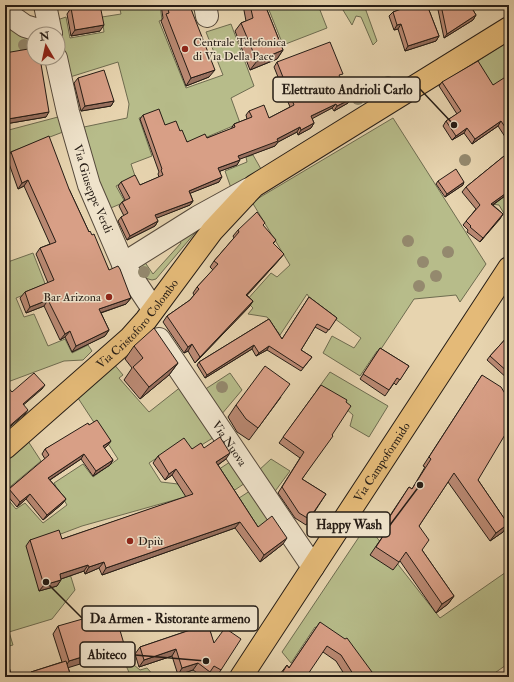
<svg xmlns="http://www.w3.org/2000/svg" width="514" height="682" font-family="'IM FELL Double Pica',serif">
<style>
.green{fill:#b7bc8a;stroke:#6e6c50}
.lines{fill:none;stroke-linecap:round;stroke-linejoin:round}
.minor-casing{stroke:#564a3c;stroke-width:24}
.major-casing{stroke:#251c15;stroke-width:24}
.minor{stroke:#efe3cb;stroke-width:22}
.major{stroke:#e4ba78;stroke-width:22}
.tree{fill:#94896e}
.wall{fill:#ba8973;stroke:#251c15}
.shaded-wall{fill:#976f5e;stroke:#251c15}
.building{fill:#d89f86;stroke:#251c15}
.poi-dot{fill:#8f2418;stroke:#efe3cb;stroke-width:1.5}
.labels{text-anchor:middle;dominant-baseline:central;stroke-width:3;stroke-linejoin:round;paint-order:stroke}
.poi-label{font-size:12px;fill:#251c15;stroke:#efe3cb;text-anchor:start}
.street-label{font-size:12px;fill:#251c15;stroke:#efe3cb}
.leader{fill:none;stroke:#251c15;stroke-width:1.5}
.callout-dot{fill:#251c15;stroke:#efe3cb;stroke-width:1.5}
.callout{fill:#efe3cb;stroke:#251c15;stroke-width:1.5}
.callout-label{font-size:13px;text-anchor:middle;font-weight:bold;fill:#251c15}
</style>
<rect width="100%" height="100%" fill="#e7d4af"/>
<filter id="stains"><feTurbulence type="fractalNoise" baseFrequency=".005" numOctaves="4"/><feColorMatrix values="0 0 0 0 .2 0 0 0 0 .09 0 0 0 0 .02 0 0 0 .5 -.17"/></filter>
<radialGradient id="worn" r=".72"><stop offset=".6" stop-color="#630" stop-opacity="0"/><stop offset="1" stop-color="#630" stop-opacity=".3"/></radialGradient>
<g class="green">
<polygon points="119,5 160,5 162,20 159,21 186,88 223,75 206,32 231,24 254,86 231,98 240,123 207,137 211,147 189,154 162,127 156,112 139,118 152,156 131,164 135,176 116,186 125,202 106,210 84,127 127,118 129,104 118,62 70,77 57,20 66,17 70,38 104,32 102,17 121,14"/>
<polygon points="267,5 318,5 327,28 283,45"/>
<polygon points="340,5 364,5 377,41 373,45 361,17 356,16 352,25"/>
<polygon points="5,21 34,40 34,52 5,57"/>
<polygon points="509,41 509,83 490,88 457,74"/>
<polygon points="58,117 63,132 5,154 5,131"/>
<polygon points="393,118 486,264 460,302 456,295 414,299 379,352 377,351 360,376 323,353 332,336 354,348 361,338 312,302 307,294 280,335 267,317 248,314 253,308 246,301 271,273 277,277 290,265 252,202"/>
<polygon points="253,155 261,169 231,188 225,171 247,162 246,157"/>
<polygon points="502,194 506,198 509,196 509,222 499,205 491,204"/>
<polygon points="199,228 156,279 152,280 138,276 138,265 144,261 153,274 181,243 176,235"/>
<polygon points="33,253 46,286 16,298 24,317 34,314 48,346 65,339 72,353 88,345 92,351 83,360 64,361 5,383 5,263"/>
<polygon points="113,363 123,375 119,378 149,412 182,386 216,436 187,454 180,443 149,463 161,482 178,484 201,481 233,460 248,481 229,494 210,490 82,526 58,535 75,590 52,619 9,632 13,645 5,647 5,496 16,509 25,503 43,523 67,505 54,483 83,464 93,477 118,459 76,395"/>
<polygon points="330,372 388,406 369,437 350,426 353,415 344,407 317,390"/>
<polygon points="230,373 242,390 221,415 204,390"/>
<polygon points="26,438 41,461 5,491 5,456"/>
<polygon points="271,459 290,471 273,494 258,471"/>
<polygon points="253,489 293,549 267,522 244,538 239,498"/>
<polygon points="367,525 440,618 509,570 509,663 489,677 370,677 340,643 315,627 291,663 282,652"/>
<polygon points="121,654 140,670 147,668 155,677 131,677"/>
</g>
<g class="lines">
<g class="minor-casing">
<g id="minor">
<polyline points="45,5 51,34"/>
<polyline points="205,5 207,16"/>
<polyline points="5,12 25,26 51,34"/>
<path id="s1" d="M56 58 68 112 89 185 123 264 153 309"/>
<polyline points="123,264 198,217 249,189"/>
<path id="s2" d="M159 339 313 567"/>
</g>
</g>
<g class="major-casing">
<g id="major">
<path id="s3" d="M5 448 130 338 146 320 212 231 254 186 509 28"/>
<path id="s4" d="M241 677 509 268"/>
</g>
</g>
<use href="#minor" class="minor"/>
<use href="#major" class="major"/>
</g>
<g class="tree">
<circle cx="24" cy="45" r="6"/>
<circle cx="388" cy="82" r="6"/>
<circle cx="358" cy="99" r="6"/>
<circle cx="465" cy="160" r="6"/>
<circle cx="408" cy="241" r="6"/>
<circle cx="448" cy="252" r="6"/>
<circle cx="423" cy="262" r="6"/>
<circle cx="144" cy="272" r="6"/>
<circle cx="436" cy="276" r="6"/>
<circle cx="419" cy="286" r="6"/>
<circle cx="222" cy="387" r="6"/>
</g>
<g class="wall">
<polygon points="161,5 190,5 209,77 186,86 161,21 163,18"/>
<polygon points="243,5 265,5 283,50 277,59 250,70 235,31 241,23 246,21"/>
<polygon points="401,5 427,5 439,36 436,41 405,51 398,29 394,30 389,16 393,12 402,9"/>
<polygon points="437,5 470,5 476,15 473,20 444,38"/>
<polygon points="71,8 100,31 71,36 67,14"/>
<polygon points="5,53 46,117 5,124"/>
<polygon points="277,62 340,77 348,103 334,111 332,108 312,118 314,123 311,128 298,135 297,132 278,142 275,146 239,159 237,165 220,171 219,182 190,193 193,201 190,205 156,218 158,221 155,226 127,240 118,221 121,217 124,216 119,206 122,202 125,200 118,186 121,182 140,185 159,177 158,174 159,172 140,119 143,115 165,125 180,131 187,142 207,138 231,129 234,124 247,119 246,115 249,111 269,118 290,107 274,67"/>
<polygon points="78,78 114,101 111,106 81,111 74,83"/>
<polygon points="509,79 509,143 498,126 472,144 464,133 452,140 443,126 446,121 457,114 439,86 442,82 493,85"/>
<polygon points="11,152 69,189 89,232 109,270 131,298 126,304 101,313 109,330 105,336 72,352 65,337 60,340 44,306 26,313 20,298 25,292 48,283 36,254 40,248 50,244 24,186 18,189 7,158"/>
<polygon points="509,152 509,193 493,205 503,214 480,242 467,232 468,230 463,225 476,209 462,192 466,187"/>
<polygon points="438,181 463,185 445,197 436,184"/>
<polygon points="263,226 276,240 273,244 279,260 247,295 253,301 249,307 195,363 188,351 184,353 163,322 167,316 190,300 194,295 193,293 197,287 213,270 210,267 214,261 234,238 233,236 238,230"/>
<polygon points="309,297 337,318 326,333 315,327 301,350 312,357 301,371 267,350 256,356 252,349 205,378 197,365 199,362 269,319 282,339"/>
<polygon points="509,335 509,380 487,360 490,356"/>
<polygon points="134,346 178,363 169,375 140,399 124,380 132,368 125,359"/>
<polygon points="380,348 409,366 396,385 394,383 385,396 360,379"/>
<polygon points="482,375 478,480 508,524 503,532 490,541 448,482 419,526 422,550 454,596 448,604 436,613 400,561 393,570 370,555 385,533 381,529 409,487 412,489 425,467 423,466"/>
<polygon points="321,385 332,435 302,479 326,494 306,525 295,518 278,493 300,458 279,443"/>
<polygon points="281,397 249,440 237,432 228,417 236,405"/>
<polygon points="89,425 111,441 107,446 104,448 113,460 110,465 93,476 81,459 50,480 66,499 62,504 43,520 26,499 17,507 6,494 9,489 45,459 42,454 45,449"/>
<polygon points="204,448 226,459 218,465 258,527 283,544 260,562 235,528 102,575 99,568 85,574 84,571 61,579 57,586 39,591 26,546 30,540 62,539 186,497 172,475 165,480 153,463 158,456 192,449"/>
<polygon points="320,622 368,677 346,677 336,661 323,652 280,674 287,665 289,668"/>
<polygon points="208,624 221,670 216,677 209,673 207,677 203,677 193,670 178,675 172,656 139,667 135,654 140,647"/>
<polygon points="58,626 119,652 68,667 71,677 27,677 31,672 62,662 53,634"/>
</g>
<g class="shaded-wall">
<polygon points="476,15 473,20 444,38 447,34"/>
<polygon points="401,24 398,29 394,30 397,25"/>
<polygon points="104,25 100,31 71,36 75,30"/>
<polygon points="439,36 436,41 405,51 408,46"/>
<polygon points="283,50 277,59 250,70 257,61"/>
<polygon points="215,70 209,77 186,86 191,78"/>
<polygon points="351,99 348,103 334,111 337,106"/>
<polygon points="114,101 111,106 81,111 85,106"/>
<polygon points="336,104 332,108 308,121 311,116"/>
<polygon points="49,112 46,117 5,124 8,119"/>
<polygon points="501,121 498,126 472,144 475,139"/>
<polygon points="314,123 311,128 298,135 301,130"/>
<polygon points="300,127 297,132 278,142 275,146 235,161 238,156 277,139"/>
<polygon points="467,128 464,133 452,140 456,136"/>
<polygon points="240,160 237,165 215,173 218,168"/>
<polygon points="222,177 219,182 186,195 189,191"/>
<polygon points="28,180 24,186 18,189 22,183"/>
<polygon points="464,182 463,185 445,197 447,194"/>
<polygon points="509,191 509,193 488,208 491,204"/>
<polygon points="193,201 190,205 152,220 155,215"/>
<polygon points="503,214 500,219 480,242 483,238"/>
<polygon points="158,221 155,226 127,240 130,236"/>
<polygon points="284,254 279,260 242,301 246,295"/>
<polygon points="131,298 126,304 94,315 99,309"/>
<polygon points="48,300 44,306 26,313 30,307"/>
<polygon points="253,301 249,307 195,363 200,357"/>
<polygon points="109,330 105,336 72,352 76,346"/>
<polygon points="70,331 65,337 60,340 65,334"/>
<polygon points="192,344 188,351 184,353 188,347"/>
<polygon points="254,345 252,349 205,378 207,375"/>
<polygon points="269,346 267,350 256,356 259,353"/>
<polygon points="178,363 169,375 140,399 149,387"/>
<polygon points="45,385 42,389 20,408 23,404"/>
<polygon points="28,410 25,414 5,431 6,429"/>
<polygon points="111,441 107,446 100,451 103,446"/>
<polygon points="230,453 226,459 212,469 216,462"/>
<polygon points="84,454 81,459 45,483 48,478"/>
<polygon points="113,460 110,465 93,476 96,471"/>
<polygon points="176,469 172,475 165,480 169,474"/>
<polygon points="30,494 26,499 17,507 20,502"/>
<polygon points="66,499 62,504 43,520 47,515"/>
<polygon points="240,522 235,528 102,575 106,568"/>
<polygon points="508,524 503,532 490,541 496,533"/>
<polygon points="287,538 283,544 260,562 264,555"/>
<polygon points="104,562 99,568 85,574 89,567"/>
<polygon points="88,565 84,571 55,581 60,574"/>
<polygon points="61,580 57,586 39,591 44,585"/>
<polygon points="454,596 448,604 436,613 442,604"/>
<polygon points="124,644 119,652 64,669 69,661"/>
<polygon points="176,649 172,656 139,667 144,660"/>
<polygon points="198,663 193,670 178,675 182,668"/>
<polygon points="372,672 368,677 364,677"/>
</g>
<g class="building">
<polygon points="92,5 100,5 104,25 75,30 71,8"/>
<polygon points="167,5 190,5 191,9 215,70 191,78 166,14 169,13"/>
<polygon points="250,5 265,5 283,50 257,61 241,23 253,18"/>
<polygon points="406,5 427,5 439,36 408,46 401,24 397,25 393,12 407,7"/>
<polygon points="441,5 470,5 476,15 447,34"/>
<polygon points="330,42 343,74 339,75 351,99 337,106 336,104 311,116 314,123 301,130 300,127 277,139 278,141 238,156 240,160 218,168 222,177 189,191 193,201 155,215 158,221 130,236 121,217 128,213 122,202 130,198 121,182 135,175 140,185 163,175 161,170 162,169 143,115 159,109 165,125 176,121 180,131 182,130 187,142 205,134 207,138 235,127 234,124 252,117 249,111 264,105 269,118 294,105 277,62"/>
<polygon points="34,48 34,58 40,58 49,112 8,119 8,117 5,117 5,53"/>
<polygon points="478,61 493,85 507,76 509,79 509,133 501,121 475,139 467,128 456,136 446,121 461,111 442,82"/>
<polygon points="104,70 114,101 85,106 78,78"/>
<polygon points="49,136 69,189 89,232 90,231 92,235 94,234 109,270 118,266 120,269 131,298 99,309 109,330 76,346 70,331 65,334 48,300 30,307 25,292 54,280 40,248 56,242 28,180 22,183 11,152"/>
<polygon points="509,152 509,191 491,204 503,214 483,238 470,227 471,226 466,221 480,205 466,187"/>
<polygon points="456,169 464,182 447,194 438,181"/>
<polygon points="257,212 265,223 263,225 276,240 273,243 284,254 246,295 253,301 200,357 192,344 188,347 167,316 190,300 199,289 197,287 218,264 214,261 239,232 238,230"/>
<polygon points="5,236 8,244 5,245"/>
<polygon points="309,297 337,318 329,330 317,324 301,350 312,357 303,368 269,346 259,353 254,345 207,375 199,362 269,319 282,339"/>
<polygon points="154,328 178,363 149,387 133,367 143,358 134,346"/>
<polygon points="509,335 509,373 490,356"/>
<polygon points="380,348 409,366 400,380 397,378 389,390 363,374"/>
<polygon points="265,366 290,384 258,428 246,419 236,405"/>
<polygon points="34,373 45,385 23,404 28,410 6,429 5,428 5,384 12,392"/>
<polygon points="482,375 501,387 509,400 509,428 478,480 508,524 496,533 454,473 419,526 429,540 422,550 454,596 442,604 406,552 399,562 376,547 391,524 387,521 409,487 412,489 431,459 429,457"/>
<polygon points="321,385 347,400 346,402 351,406 332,435 333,436 302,479 326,494 309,519 299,513 282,487 304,452 283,437"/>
<polygon points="97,420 111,441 103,446 113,460 96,471 84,454 48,478 66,499 47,515 30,494 20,502 9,489 49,455 45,449 88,423 89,425"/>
<polygon points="220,437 230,453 216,462 258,527 272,516 287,538 264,555 240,522 106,568 104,562 89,567 88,565 60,574 61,580 44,585 30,540 59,530 62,539 193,494 176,469 169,474 158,456 184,438 192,449 201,443 204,448"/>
<polygon points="114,610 124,644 69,661 58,626"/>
<polygon points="320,622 345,639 347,638 372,672 364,677 355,677 341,655 327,646 306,677 277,677 279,674 281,675 287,665 289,668"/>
<polygon points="208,624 214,643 225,628 241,639 221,670 214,666 210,672 198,663 182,668 176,649 144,660 140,647"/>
<polygon points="7,660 12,677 5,677 5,661"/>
<polygon points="66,661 71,677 33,677 31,672"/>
</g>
<g class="poi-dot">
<circle cx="185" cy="49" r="4"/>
<circle cx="109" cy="297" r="4"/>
<circle cx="130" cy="541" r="4"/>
</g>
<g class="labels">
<g class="poi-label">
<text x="193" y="42">Centrale Telefonica<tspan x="193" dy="14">di Via Della Pace</tspan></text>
<text x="101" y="297" text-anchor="end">Bar Arizona</text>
<text x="138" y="541">Dpiù</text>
</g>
<g class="street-label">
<text stroke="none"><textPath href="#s1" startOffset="136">Via Giuseppe Verdi</textPath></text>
<text stroke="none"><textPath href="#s3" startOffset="182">Via Cristoforo Colombo</textPath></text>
<text stroke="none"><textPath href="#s2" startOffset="126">Via Nuova</textPath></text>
<text stroke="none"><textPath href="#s4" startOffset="257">Via Campoformido</textPath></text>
</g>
</g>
<path class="leader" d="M454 125L420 89M420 485L390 525M46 582L82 618M206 661L135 655"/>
<g class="callout-dot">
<circle cx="454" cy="125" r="4"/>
<circle cx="420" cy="485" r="4"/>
<circle cx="46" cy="582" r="4"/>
<circle cx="206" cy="661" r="4"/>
</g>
<g class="callout">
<rect x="273" y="77" width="147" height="25" rx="4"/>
<rect x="307" y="512" width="83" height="25" rx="4"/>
<rect x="82" y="606" width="176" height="25" rx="4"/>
<rect x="80" y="642" width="55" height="25" rx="4"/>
</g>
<g class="callout-label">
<text x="347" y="94">Elettrauto Andrioli Carlo</text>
<text x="349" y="529">Happy Wash</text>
<text x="170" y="623">Da Armen - Ristorante armeno</text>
<text x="107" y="659">Abiteco</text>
</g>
<rect width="514" height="682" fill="none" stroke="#e7d4af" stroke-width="20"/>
<rect x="6" y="6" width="502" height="670" fill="none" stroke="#251c15" stroke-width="2"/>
<rect x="10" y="10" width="494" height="662" fill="none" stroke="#251c15"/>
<g transform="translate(46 46) rotate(351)"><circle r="19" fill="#efe3cb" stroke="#9e9382"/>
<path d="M0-3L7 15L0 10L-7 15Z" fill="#8f2418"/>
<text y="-6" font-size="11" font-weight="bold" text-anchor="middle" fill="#251c15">N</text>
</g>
<rect width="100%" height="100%" filter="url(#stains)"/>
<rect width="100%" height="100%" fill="url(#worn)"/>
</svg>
